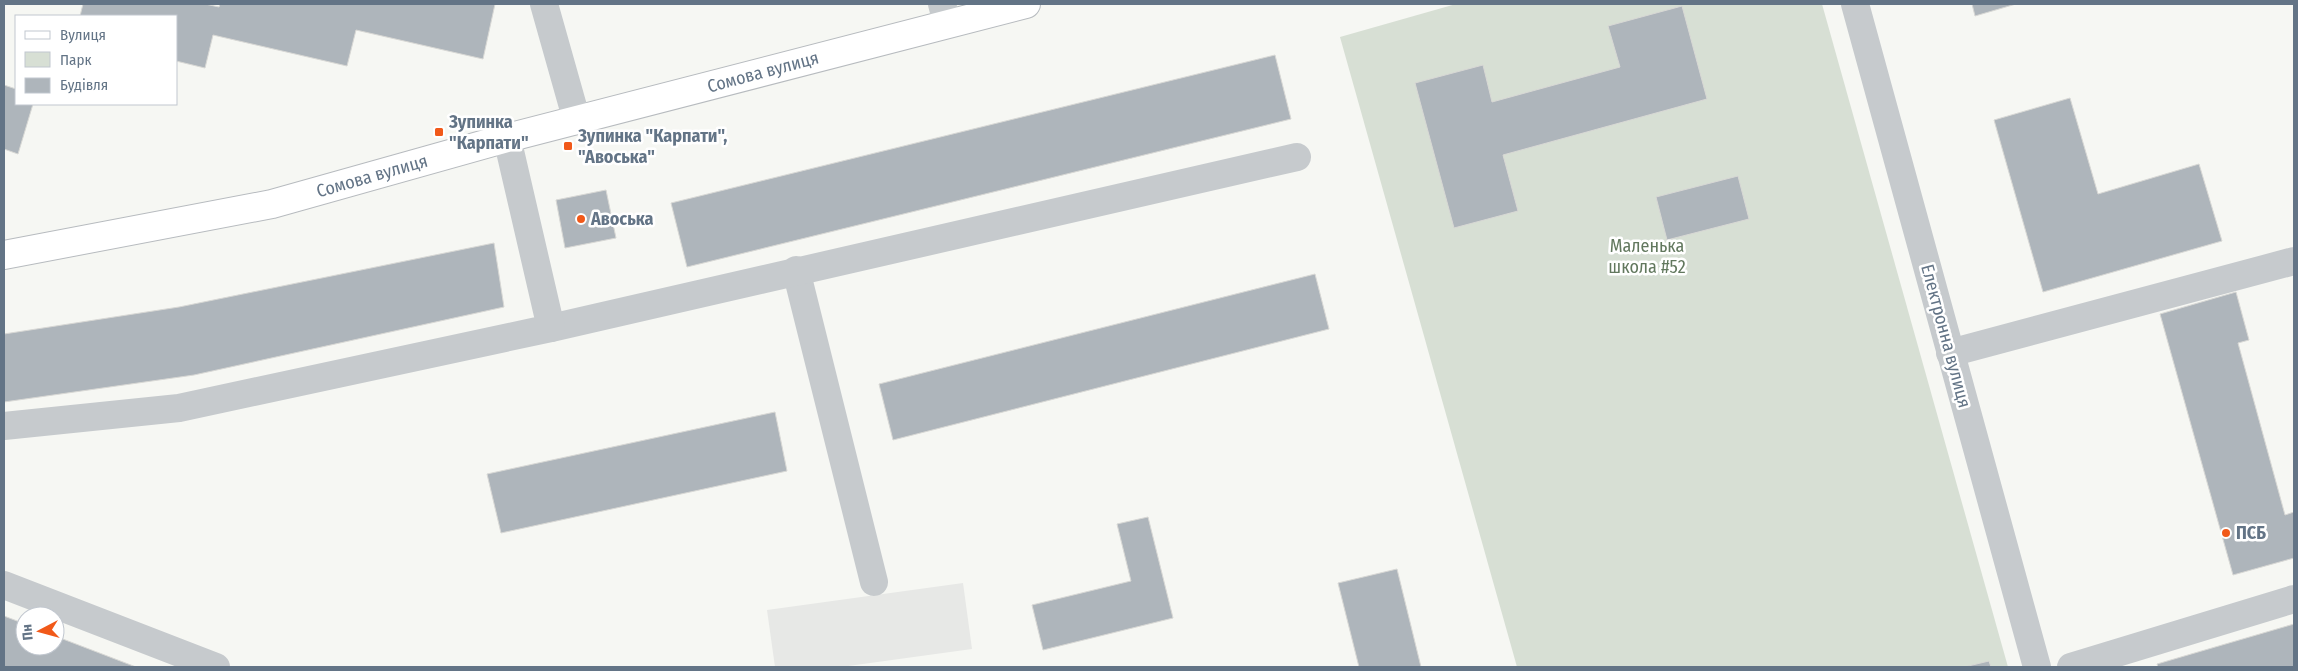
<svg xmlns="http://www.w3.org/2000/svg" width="2298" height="671" font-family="'Fira Sans Condensed',sans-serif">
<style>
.built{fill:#e7e8e6}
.green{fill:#d7dfd4}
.building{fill:#aeb5bb;stroke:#d8d8d5}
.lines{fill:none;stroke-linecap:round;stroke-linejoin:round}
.major-casing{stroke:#b7bbbf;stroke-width:30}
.minor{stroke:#c6cacd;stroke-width:28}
.major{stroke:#fff;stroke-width:28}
.poi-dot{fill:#f15919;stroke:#fff;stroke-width:2}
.labels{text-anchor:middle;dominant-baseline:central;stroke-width:5;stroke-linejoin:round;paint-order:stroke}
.street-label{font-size:18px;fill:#637486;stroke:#fff}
.poi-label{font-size:18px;font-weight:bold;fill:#637486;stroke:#fff;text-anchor:start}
.park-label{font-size:18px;fill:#62785e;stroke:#fff}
</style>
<rect width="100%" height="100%" fill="#f6f7f3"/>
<polygon class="built" points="963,583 972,649 841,667 775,667 767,610"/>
<polygon class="green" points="1456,4 1822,4 2008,667 1517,667 1340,37"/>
<g class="building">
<polygon points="83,4 205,4 219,7 220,4 495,4 483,59 356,30 347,66 213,35 205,68 176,61 176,16 80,16"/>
<polygon points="1972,4 2016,4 1975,16"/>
<polygon points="1682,6 1707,99 1503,155 1518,211 1454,228 1415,83 1483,65 1492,102 1620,67 1608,26"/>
<polygon points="1275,55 1291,119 687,267 671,203"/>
<polygon points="4,85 16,89 16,104 33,104 18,154 4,149"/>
<polygon points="2070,98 2098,194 2199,164 2222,241 2043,292 1994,120"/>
<polygon points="1738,176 1749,219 1667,240 1656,197"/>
<polygon points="606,190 616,238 565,248 556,200"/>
<polygon points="494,243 504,307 194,375 4,402 4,334 179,307"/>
<polygon points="1315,274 1329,329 893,440 879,384"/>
<polygon points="2236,292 2249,340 2238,343 2285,515 2294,512 2294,558 2233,575 2160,314"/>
<polygon points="775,412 787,471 501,533 487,474"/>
<polygon points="1148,517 1173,618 1043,650 1032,605 1131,581 1117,524"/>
<polygon points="1397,569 1421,667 1359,667 1338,583"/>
<polygon points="4,616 25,624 25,646 55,646 55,636 136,667 4,667"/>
<polygon points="2294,624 2294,667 2158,667 2157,664"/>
<polygon points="1989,661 1991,667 1964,667"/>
</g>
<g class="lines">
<g class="major-casing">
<polyline id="major" points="4,255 272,204 507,138 1026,4"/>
</g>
<g class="minor">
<polyline points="544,4 577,121"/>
<polyline points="942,4 947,23"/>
<polyline points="1855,4 2037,667"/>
<polyline points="796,270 874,582"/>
<polyline points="551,328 1297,157"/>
<polyline points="1950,353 2294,261"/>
<polyline points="4,426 179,408 551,328 507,138"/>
<polyline points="4,585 216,667"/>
<polyline points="2071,667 2294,599"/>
</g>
<use href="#major" class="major"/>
</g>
<g class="poi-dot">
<rect x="434" y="127" width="10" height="10" rx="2.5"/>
<rect x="563" y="141" width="10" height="10" rx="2.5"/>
<circle cx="581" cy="219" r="5"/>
<circle cx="2226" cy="533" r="5"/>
</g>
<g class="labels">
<g class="street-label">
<text transform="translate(763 72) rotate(-15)">Сомова вулиця</text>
<text transform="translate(372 176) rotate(-16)">Сомова вулиця</text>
<text transform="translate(1946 336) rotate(75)">Електронна вулиця</text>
</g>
<g class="poi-label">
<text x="449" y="122">Зупинка<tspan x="449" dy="21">"Карпати"</tspan></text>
<text x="578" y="136">Зупинка "Карпати",<tspan x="578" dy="21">"Авоська"</tspan></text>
<text x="591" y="219">Авоська</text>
<text x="2236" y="533">ПСБ</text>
</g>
<g class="park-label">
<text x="1647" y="246">Маленька<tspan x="1647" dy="21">школа #52</tspan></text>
</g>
</g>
<rect width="2298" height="671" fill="none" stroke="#637486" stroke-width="10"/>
<rect x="15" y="15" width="162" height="90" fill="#ffffff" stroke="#c1c7cf"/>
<rect x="25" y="31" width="25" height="8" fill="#ffffff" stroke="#c1c7cf"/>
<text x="60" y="40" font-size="15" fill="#637486">Вулиця</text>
<rect x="25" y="52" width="25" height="15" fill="#d7dfd4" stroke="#c1c7cf"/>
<text x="60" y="65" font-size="15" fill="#637486">Парк</text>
<rect x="25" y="78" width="25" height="15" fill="#aeb5bb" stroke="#c1c7cf"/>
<text x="60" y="90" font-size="15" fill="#637486">Будівля</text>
<g transform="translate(40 631) rotate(264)"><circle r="24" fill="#ffffff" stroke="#c1c7cf"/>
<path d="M0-4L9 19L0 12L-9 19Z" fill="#f15919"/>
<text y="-8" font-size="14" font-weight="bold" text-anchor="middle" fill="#637486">Пн</text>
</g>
</svg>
